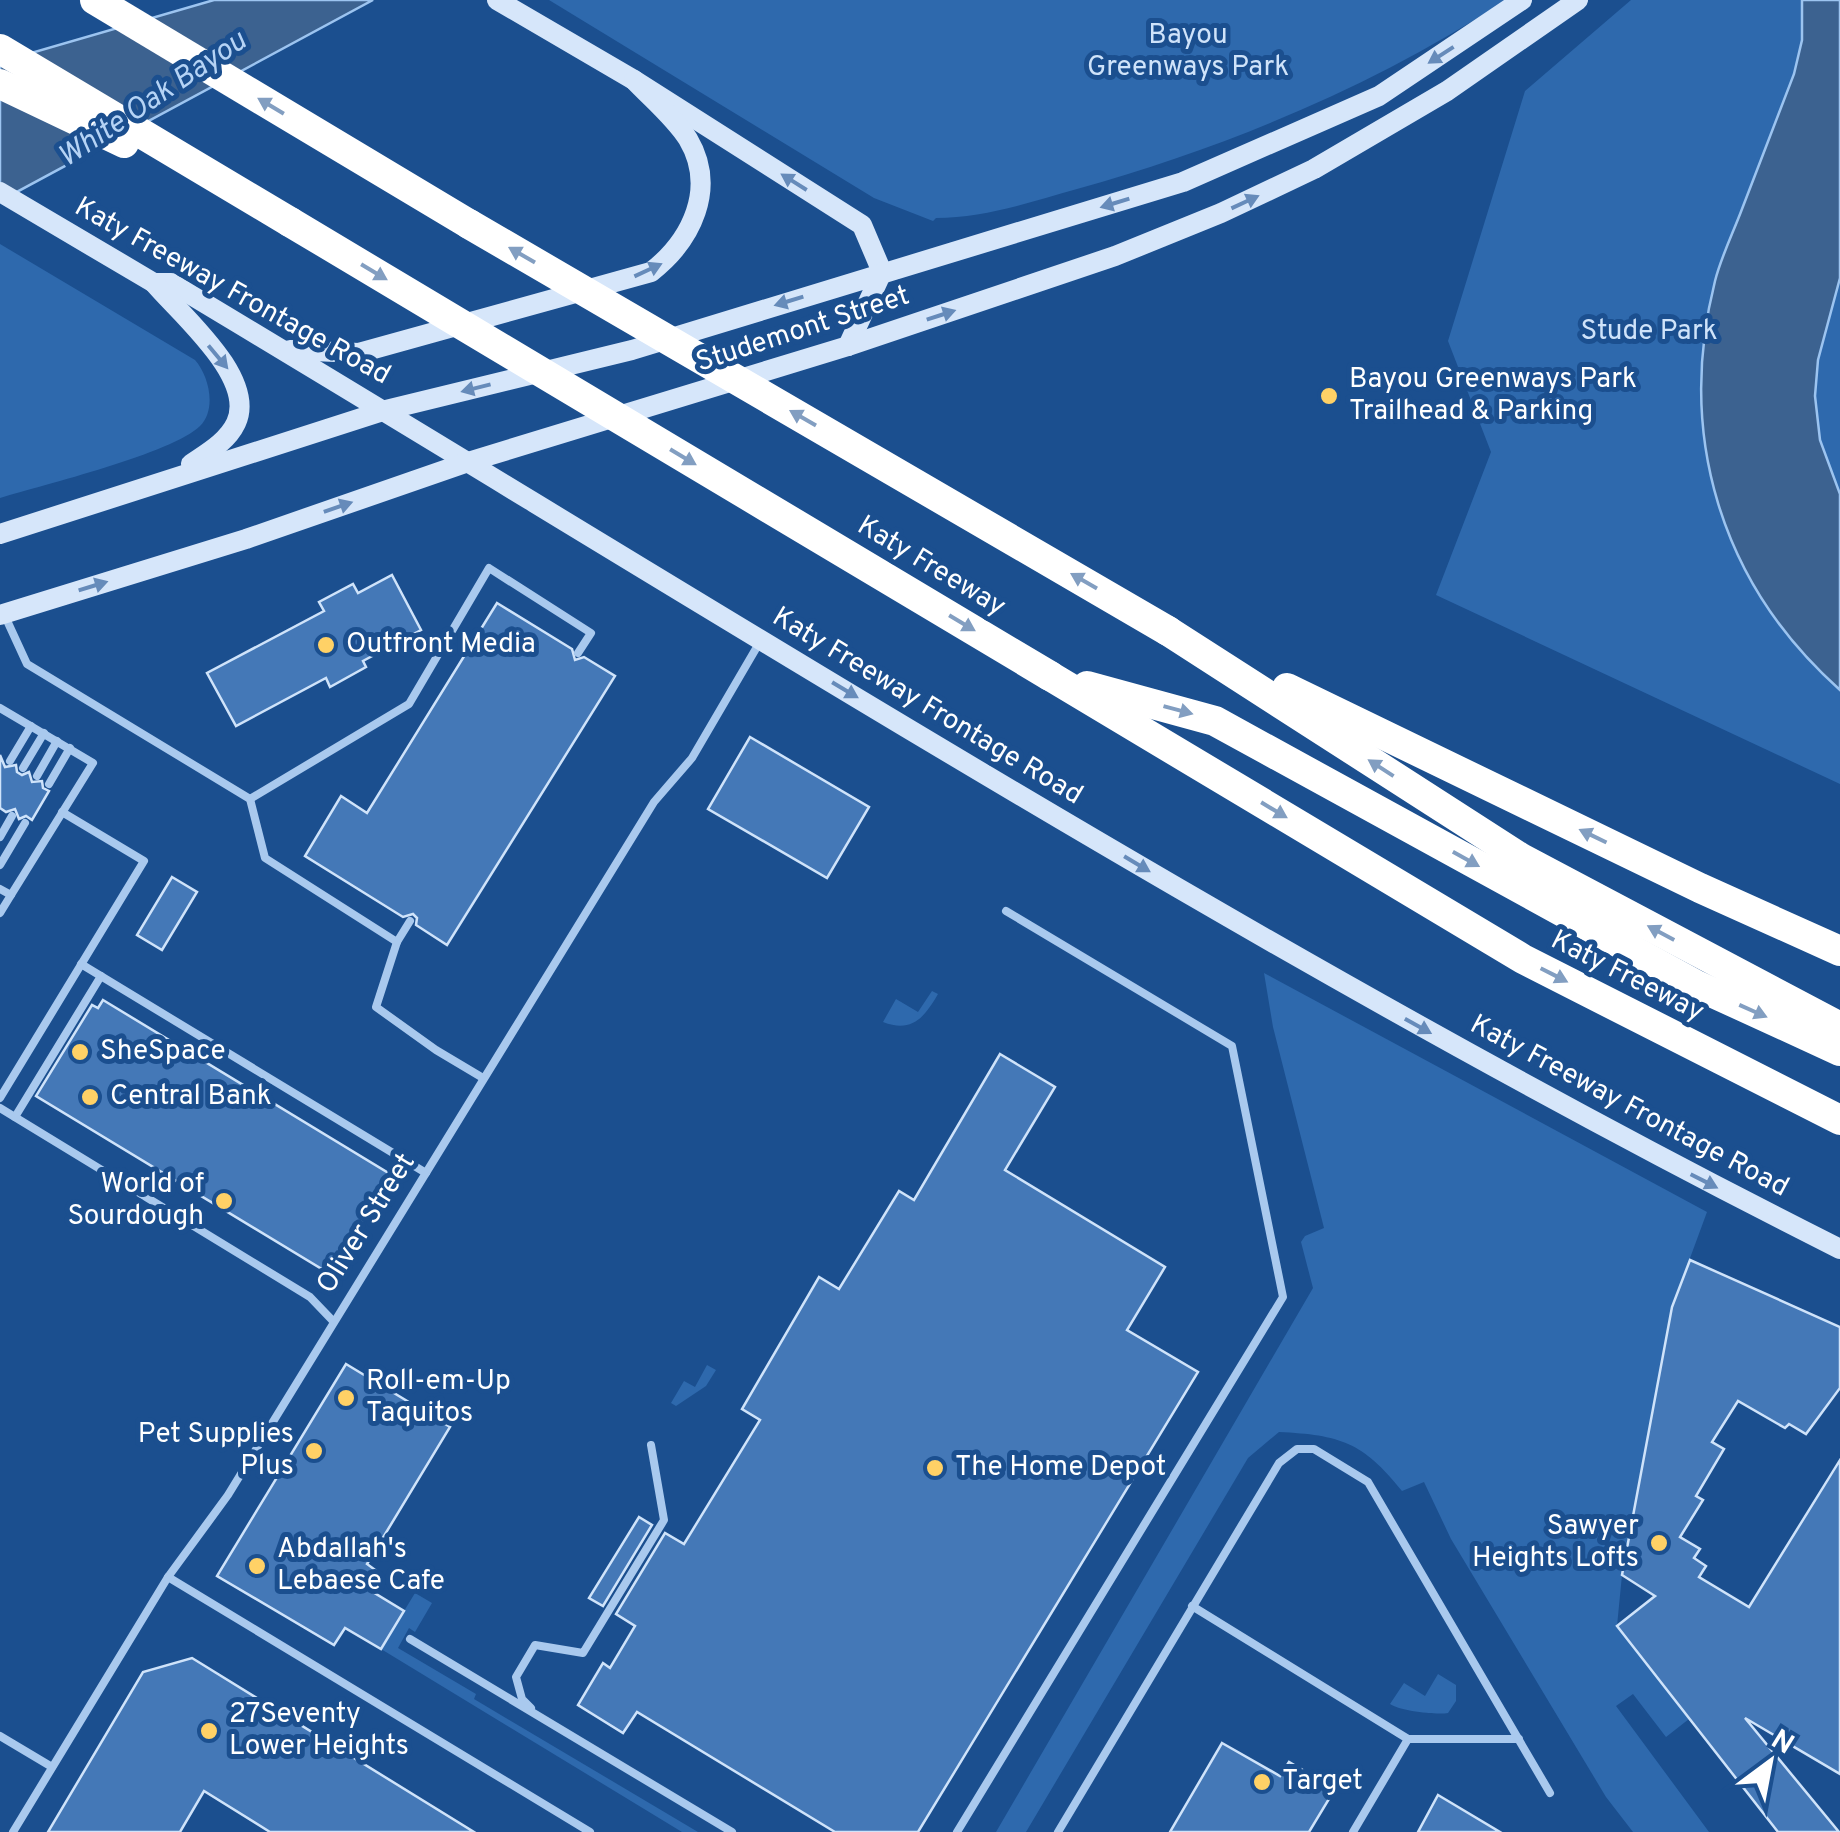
<svg xmlns="http://www.w3.org/2000/svg" width="1840" height="1832" font-family="Overpass,sans-serif">
<style>
.green{fill:#2e69ad}
.water{fill:#3c6290;stroke:#9cc4f0;stroke-width:2.5}
.building{fill:#4478b7;stroke:#cfe3fa;stroke-width:2.5}
.lines{fill:none;stroke-linecap:round;stroke-linejoin:round}
.service{stroke:#a9c9ee;stroke-width:8}
.secondary{stroke:#d6e6fa;stroke-width:20}
.motorway{stroke:#fff;stroke-width:30}
.motorway-bridge{stroke:#fff;stroke-width:30}
.oneway{fill:#668bba}
.oneway2{fill:#829ec1}
.poi-dot{fill:#ffd166;stroke:#1b4f8f;stroke-width:4}
.labels{text-anchor:middle;dominant-baseline:central;stroke-width:10;stroke-linejoin:round;paint-order:stroke}
.park-label{font-size:28px;fill:#cfe3fa;stroke:#1b4f8f}
.street-label{font-size:28px;fill:#fff;stroke:#1b4f8f}
.poi-label{font-size:28px;fill:#fff;stroke:#1b4f8f;text-anchor:start}
.water-label{font-size:30px;font-style:italic;fill:#b5d3f5;stroke:#1b4f8f}
</style>
<rect width="100%" height="100%" fill="#1b4f8f"/>
<g class="green">
<path d="M549 0H1506C1374 86 1228 147 1077 189 1031 202 984 218 936 218L933 221 874 198Z"/>
<polygon points="1631,0 1840,0 1840,784 1436,595 1491,452 1448,341 1525,91"/>
<path d="M0 244 195 360C209 376 217 409 200 426 173 453 43 485 0 498Z"/>
<path d="M1264 973 1707 1212 1672 1307 1622 1575 1617 1626 1689 1719 1666 1737 1633 1694 1616 1706 1709 1832H1633L1606 1797 1451 1539 1424 1482 1402 1491C1363 1442 1340 1435 1279 1432L1248 1458 1026 1832H996L1313 1288 1301 1242 1305 1236 1324 1228 1273 1027Z"/>
<path d="M932 991 938 994C924 1018 912 1033 883 1022L896 999 918 1012Z"/>
<polygon points="707,1365 716,1370 706,1386 676,1406 671,1403 684,1381 695,1387"/>
<polygon points="415,1593 432,1603 415,1632 409,1628 398,1648 476,1694 474,1699 698,1832 682,1832 381,1649"/>
<path d="M1438 1674 1456 1685V1701L1448 1713C1436 1715 1400 1711 1390 1704L1404 1683 1425 1696Z"/>
</g>
<g class="water">
<polygon points="214,0 373,0 0,201 0,62"/>
<path d="M1802 0H1840V278L1818 360 1815 396 1820 440 1840 494V690C1721 584 1676 436 1715 281 1721 257 1733 233 1742 209 1759 164 1777 119 1794 74L1802 40Z"/>
</g>
<g class="building">
<polygon points="392,575 421,630 363,661 366,667 330,687 326,678 236,726 207,673 324,611 319,602 353,584 358,593"/>
<polygon points="497,603 572,649 575,660 584,657 615,676 447,945 416,925 417,918 413,914 403,917 305,856 341,796 367,813"/>
<polygon points="750,737 869,807 827,878 708,809"/>
<polygon points="0,755 5,767 16,765 17,772 22,775 29,772 32,782 42,781 43,788 49,791 32,820 26,816 19,819 15,809 6,812 0,808"/>
<polygon points="172,877 197,892 162,950 137,935"/>
<polygon points="103,1000 390,1174 330,1274 36,1096 92,1005 98,1008"/>
<polygon points="1000,1054 1055,1087 1005,1170 1165,1267 1127,1330 1198,1372 918,1832 835,1832 637,1712 623,1733 578,1705 603,1663 610,1668 635,1626 616,1614 665,1533 684,1544 760,1420 742,1409 819,1277 839,1289 899,1191 914,1200"/>
<polygon points="1690,1260 1840,1327 1840,1388 1806,1434 1789,1424 1785,1428 1738,1401 1712,1442 1724,1449 1696,1496 1703,1500 1680,1537 1700,1549 1694,1558 1706,1566 1699,1577 1749,1607 1840,1460 1840,1774 1745,1718 1839,1832 1778,1832 1617,1626 1655,1596 1622,1575 1672,1307"/>
<polygon points="346,1364 450,1427 367,1564 378,1572 368,1589 404,1611 381,1649 345,1628 334,1645 217,1576"/>
<polygon points="639,1517 652,1525 603,1606 589,1598"/>
<polygon points="192,1658 474,1832 270,1832 204,1791 180,1832 48,1832 143,1672"/>
<polygon points="1222,1743 1280,1776 1289,1762 1335,1789 1309,1832 1170,1832"/>
<polygon points="1438,1795 1500,1832 1418,1832"/>
</g>
<g class="lines">
<g class="service">
<polyline points="4,614 27,664 250,799 265,858 397,942 410,921"/>
<polyline points="0,708 93,763 11,895 0,889"/>
<polyline points="10,761 31,726"/>
<polyline points="23,768 44,733"/>
<polyline points="37,776 57,741"/>
<polyline points="49,784 70,748"/>
<polyline points="250,799 409,704 489,568 591,633 578,653"/>
<polyline points="0,837 12,816"/>
<polyline points="0,865 25,823"/>
<polyline points="0,913 11,895"/>
<polyline points="397,942 376,1007 436,1050 483,1078"/>
<polyline points="81,964 426,1173"/>
<polyline points="0,1098 144,861 62,812"/>
<polyline points="0,1108 310,1297 333,1321"/>
<polyline points="15,1117 101,976"/>
<polyline points="168,1577 590,1832"/>
<polyline points="1192,1606 1408,1739 1519,1739"/>
<polyline points="410,1639 732,1832"/>
<polyline points="531,1708 522,1699 516,1677 535,1645 583,1653 664,1520 651,1445"/>
<polyline points="0,1736 52,1767"/>
<polyline points="13,1832 168,1577 228,1495 654,802 692,758 761,640"/>
<polyline points="957,1832 1283,1297 1232,1046 1006,911"/>
<polyline points="1058,1832 1279,1463 1297,1449 1314,1449 1368,1482 1550,1793"/>
<polyline points="1353,1832 1408,1739"/>
</g>
<g class="secondary">
<polyline points="497,0 634,80 862,225 882,272"/>
<path d="M0 192 154 283H171C722 613 1265 960 1840 1249"/>
<path d="M154 283C181 315 257 378 236 423 227 442 207 453 191 464"/>
<polyline points="848,346 882,272"/>
<path d="M290 350 359 353 651 272C692 240 717 188 688 139 675 118 652 99 634 80"/>
<polyline points="0,534 386,410 632,350 1183,182 1379,96 1522,0"/>
<polyline points="0,615 246,539 468,462 848,346 1115,256 1221,213 1314,169 1447,91 1578,0"/>
</g>
<g class="motorway">
<polyline points="95,0 469,224"/>
<polyline points="0,49 290,222"/>
<polyline points="0,84 124,143"/>
<polyline points="1168,631 1521,858 1840,1027"/>
<polyline points="1050,676 1523,959 1840,1120"/>
<polyline points="1087,686 1215,721 1696,985 1840,1051"/>
<polyline points="1287,688 1700,888 1840,951"/>
</g>
<g class="motorway-bridge">
<polyline points="290,222 1050,676"/>
<polyline points="469,224 1168,631"/>
</g>
</g>
<defs><path id="oneway-solid" d="M-6-.8H1V-3.2L6.5 0L1 3.2V.8H-6Z" transform="scale(2.5)"/></defs>
<g class="oneway">
<use href="#oneway-solid" transform="translate(1441 55) rotate(147)"/>
<use href="#oneway-solid" transform="translate(794 182) rotate(-148)"/>
<use href="#oneway-solid" transform="translate(1245 202) rotate(-25)"/>
<use href="#oneway-solid" transform="translate(1115 203) rotate(163)"/>
<use href="#oneway-solid" transform="translate(648 270) rotate(-25)"/>
<use href="#oneway-solid" transform="translate(789 301) rotate(163)"/>
<use href="#oneway-solid" transform="translate(941 315) rotate(-18)"/>
<use href="#oneway-solid" transform="translate(218 357) rotate(50)"/>
<use href="#oneway-solid" transform="translate(476 388) rotate(166)"/>
<use href="#oneway-solid" transform="translate(338 507) rotate(-19)"/>
<use href="#oneway-solid" transform="translate(93 586) rotate(-17)"/>
<use href="#oneway-solid" transform="translate(845 690) rotate(31)"/>
<use href="#oneway-solid" transform="translate(1137 864) rotate(31)"/>
<use href="#oneway-solid" transform="translate(1418 1026) rotate(29)"/>
<use href="#oneway-solid" transform="translate(1704 1181) rotate(27)"/>
</g>
<g class="oneway2">
<use href="#oneway-solid" transform="translate(271 106) rotate(-149)"/>
<use href="#oneway-solid" transform="translate(522 255) rotate(-150)"/>
<use href="#oneway-solid" transform="translate(374 272) rotate(31)"/>
<use href="#oneway-solid" transform="translate(803 418) rotate(-150)"/>
<use href="#oneway-solid" transform="translate(683 457) rotate(31)"/>
<use href="#oneway-solid" transform="translate(1084 581) rotate(-150)"/>
<use href="#oneway-solid" transform="translate(962 623) rotate(31)"/>
<use href="#oneway-solid" transform="translate(1178 710) rotate(15)"/>
<use href="#oneway-solid" transform="translate(1381 768) rotate(-147)"/>
<use href="#oneway-solid" transform="translate(1274 810) rotate(31)"/>
<use href="#oneway-solid" transform="translate(1593 836) rotate(-154)"/>
<use href="#oneway-solid" transform="translate(1466 859) rotate(29)"/>
<use href="#oneway-solid" transform="translate(1661 933) rotate(-152)"/>
<use href="#oneway-solid" transform="translate(1554 975) rotate(27)"/>
<use href="#oneway-solid" transform="translate(1753 1011) rotate(24)"/>
</g>
<g class="poi-dot">
<circle cx="1329" cy="396" r="10"/>
<circle cx="326" cy="645" r="10"/>
<circle cx="80" cy="1052" r="10"/>
<circle cx="90" cy="1097" r="10"/>
<circle cx="224" cy="1201" r="10"/>
<circle cx="346" cy="1398" r="10"/>
<circle cx="314" cy="1451" r="10"/>
<circle cx="935" cy="1468" r="10"/>
<circle cx="1659" cy="1543" r="10"/>
<circle cx="257" cy="1566" r="10"/>
<circle cx="209" cy="1731" r="10"/>
<circle cx="1262" cy="1782" r="10"/>
</g>
<g class="labels">
<g class="park-label">
<text x="1188" y="36">Bayou<tspan x="1188" dy="32">Greenways Park</tspan></text>
<text x="1649" y="332">Stude Park</text>
</g>
<g class="street-label">
<text transform="translate(232 292) rotate(29)">Katy Freeway Frontage Road</text>
<text transform="translate(803 330) rotate(-18)">Studemont Street</text>
<text transform="translate(931 567) rotate(31)">Katy Freeway</text>
<text transform="translate(927 707) rotate(31)">Katy Freeway Frontage Road</text>
<text transform="translate(1627 977) rotate(27)">Katy Freeway</text>
<text transform="translate(1629 1107) rotate(28)">Katy Freeway Frontage Road</text>
<text transform="translate(367 1224) rotate(-58)">Oliver Street</text>
</g>
<g class="poi-label">
<text x="1349" y="380">Bayou Greenways Park<tspan x="1349" dy="32">Trailhead &amp; Parking</tspan></text>
<text x="346" y="645">Outfront Media</text>
<text x="100" y="1052">SheSpace</text>
<text x="110" y="1097">Central Bank</text>
<text x="204" y="1185" text-anchor="end">World of<tspan x="204" dy="32">Sourdough</tspan></text>
<text x="366" y="1382">Roll-em-Up<tspan x="366" dy="32">Taquitos</tspan></text>
<text x="294" y="1435" text-anchor="end">Pet Supplies<tspan x="294" dy="32">Plus</tspan></text>
<text x="955" y="1468">The Home Depot</text>
<text x="1639" y="1527" text-anchor="end">Sawyer<tspan x="1639" dy="32">Heights Lofts</tspan></text>
<text x="277" y="1550">Abdallah's<tspan x="277" dy="32">Lebaese Cafe</tspan></text>
<text x="229" y="1715">27Seventy<tspan x="229" dy="32">Lower Heights</tspan></text>
<text x="1282" y="1782">Target</text>
</g>
<g class="water-label">
<text transform="translate(153 100) rotate(-34)">White Oak Bayou</text>
</g>
</g>
<g transform="translate(1770 1762) rotate(32)" stroke="#1b4f8f" stroke-width="8" paint-order="stroke">
<path d="M0-8L18 38L0 25L-18 38Z" fill="#ffffff"/>
<text y="-15" font-size="28" font-weight="bold" text-anchor="middle" fill="#ffffff">N</text>
</g>
</svg>
